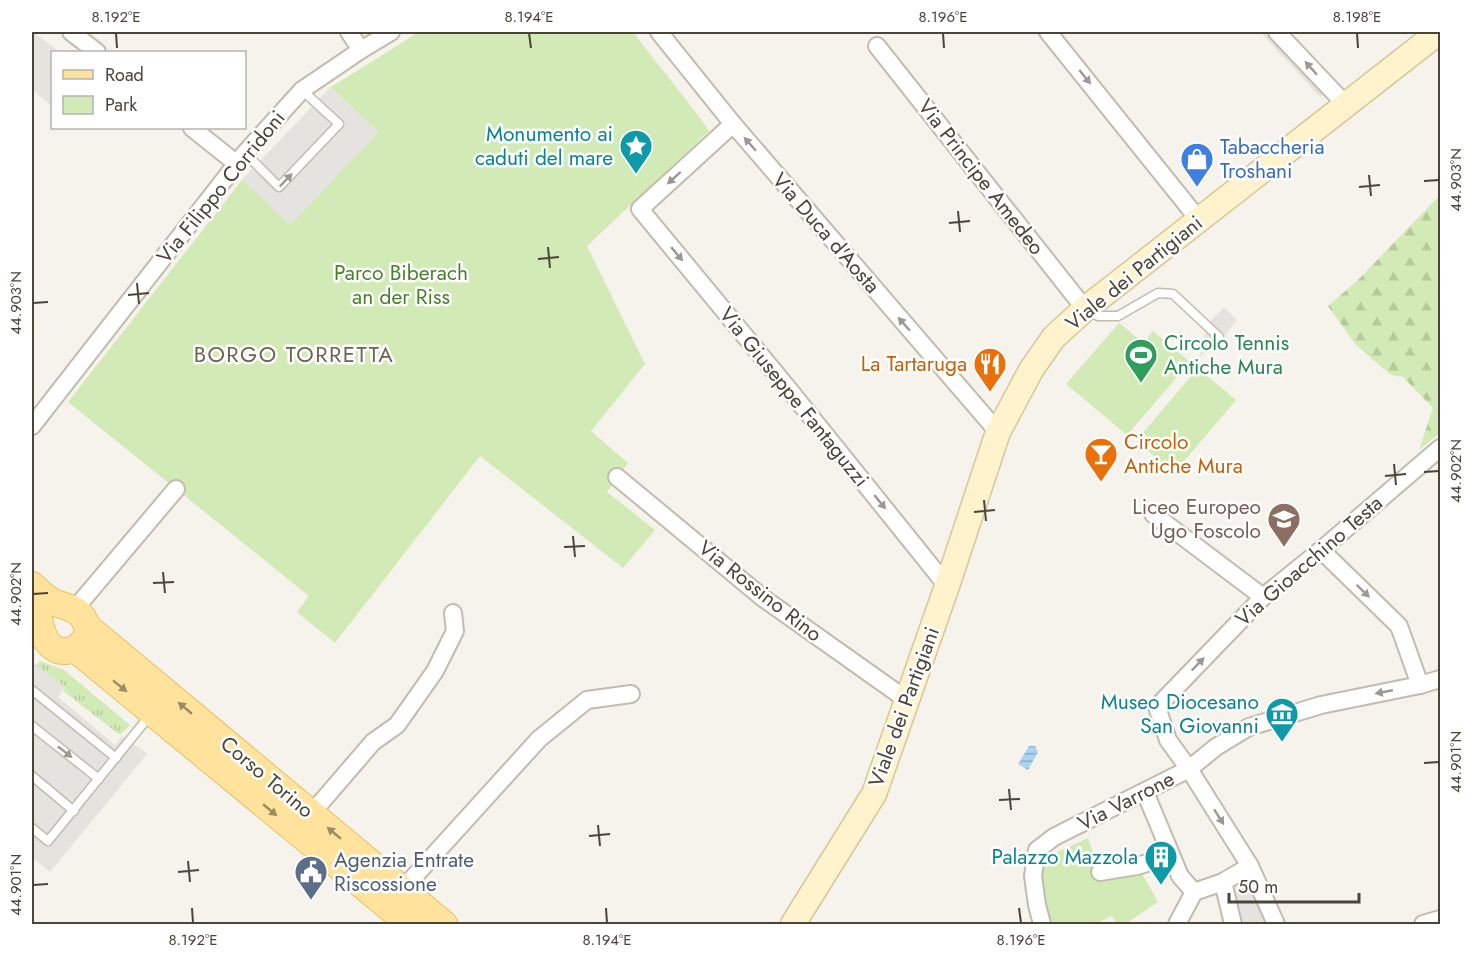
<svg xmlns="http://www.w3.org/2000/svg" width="1472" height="956" font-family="Jost,sans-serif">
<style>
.grass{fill:url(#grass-tufts)}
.forest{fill:url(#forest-firs)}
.park{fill:#d2eab5}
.parking{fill:#e5e3e0}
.water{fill:url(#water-rules)}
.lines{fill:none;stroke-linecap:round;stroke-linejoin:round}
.lane-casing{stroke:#c2bbae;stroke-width:11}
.street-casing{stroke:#c2bbae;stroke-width:20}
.secondary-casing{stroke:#d6c79b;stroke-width:27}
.primary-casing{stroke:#e6c16a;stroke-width:28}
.lane{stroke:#fff;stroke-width:8}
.street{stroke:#fff;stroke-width:16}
.secondary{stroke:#fff3cd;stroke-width:24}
.primary{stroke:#ffe39c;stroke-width:26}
.oneway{fill:#9c9892}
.oneway2{fill:#9c8c66}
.ticks{fill:none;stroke:#4b4439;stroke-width:2}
.labels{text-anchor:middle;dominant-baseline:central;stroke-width:5;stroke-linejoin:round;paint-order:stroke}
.culture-label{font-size:21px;fill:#0d838f;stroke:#fff;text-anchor:end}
.shop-label{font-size:21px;fill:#366cbe;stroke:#fff;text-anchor:start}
.street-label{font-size:21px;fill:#4b4439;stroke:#fff}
.park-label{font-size:21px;fill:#4a7f2a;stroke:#fff}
.leisure-label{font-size:21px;fill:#27864d;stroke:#fff;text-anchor:start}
.food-label{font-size:21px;fill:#c56008;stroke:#fff;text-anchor:end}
.education-label{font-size:21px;fill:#785e54;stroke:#fff;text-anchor:end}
.service-label{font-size:21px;fill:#4e5e75;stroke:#fff;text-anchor:start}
.neighbourhood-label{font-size:22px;letter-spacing:1.5px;fill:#6e6250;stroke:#fff}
.neatline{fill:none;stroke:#4b4439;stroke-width:2}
.ticks-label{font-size:15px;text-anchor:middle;fill:#4b4439}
</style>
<defs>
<pattern id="grass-tufts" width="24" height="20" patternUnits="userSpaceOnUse" patternTransform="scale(1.5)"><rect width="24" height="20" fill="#d2eab5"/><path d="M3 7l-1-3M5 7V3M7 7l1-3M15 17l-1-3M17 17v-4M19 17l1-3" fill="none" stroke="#b6ca9c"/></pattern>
<pattern id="forest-firs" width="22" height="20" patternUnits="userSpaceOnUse" patternTransform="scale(1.5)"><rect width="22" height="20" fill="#d2eab5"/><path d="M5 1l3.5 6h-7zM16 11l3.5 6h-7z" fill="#b6ca9c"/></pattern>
<pattern id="water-rules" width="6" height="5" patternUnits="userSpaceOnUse" patternTransform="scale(1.5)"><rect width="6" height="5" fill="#a9d4f2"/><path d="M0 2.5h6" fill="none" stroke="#8caec5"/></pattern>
</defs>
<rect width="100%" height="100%" fill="#f6f3ec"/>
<polygon class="grass" points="40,661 64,670 130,725 120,735 63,691 65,688 36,665"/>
<polygon class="forest" points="1440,195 1440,433 1419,450 1433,408 1403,377 1391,375 1356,345 1328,306 1359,279"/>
<g class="park">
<polygon points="419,32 633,32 701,119 709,131 587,246 645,364 591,431 628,463 607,492 655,530 623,568 480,456 335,643 297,612 309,596 68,402 242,180 331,87"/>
<polygon points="1119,323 1144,343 1153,331 1190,362 1127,435 1066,384"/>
<polygon points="1198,368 1236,400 1174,473 1136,441"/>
<polygon points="1088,838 1100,872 1140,870 1158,902 1125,924 1117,924 1112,916 1095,924 1048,924 1039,882 1044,868 1055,853"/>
</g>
<g class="parking">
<polygon points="32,32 33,32 60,52 52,52 52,106 32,89"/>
<polygon points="1260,32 1275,32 1328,89 1320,97"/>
<polygon points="331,87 379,132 290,225 242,180"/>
<polygon points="1224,307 1237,320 1223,338 1221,336 1219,337 1200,357 1207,325"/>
<polygon points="32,661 65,687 58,697 115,745 122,736 147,754 50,872 32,857"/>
<polygon points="1249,873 1266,924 1240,924 1230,884"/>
</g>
<polygon class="water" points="1029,746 1035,746 1038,752 1028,770 1018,764"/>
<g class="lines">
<g class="lane-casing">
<g id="lane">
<polyline points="245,153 279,187 339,124 302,90"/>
<polyline points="1088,311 1098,316 1118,316 1158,293 1173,294 1219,337"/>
<polyline points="32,690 116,758"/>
<polyline points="32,726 99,779"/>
<polyline points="32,776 74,811"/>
<polyline points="32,828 48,841 151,714"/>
</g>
</g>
<g class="street-casing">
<g id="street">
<polyline points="71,32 97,52"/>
<polyline points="349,32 361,50"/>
<polyline points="659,32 733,124 998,432"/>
<polyline points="1048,32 1199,220"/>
<polyline points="1277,32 1346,105"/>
<polyline points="877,46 1085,309"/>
<polyline points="733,124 640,209 787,387 947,586"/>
<polyline points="192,128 237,164"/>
<polyline points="32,426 245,153 302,90 361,50 391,32"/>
<polyline points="617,477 763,598 907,700"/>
<polyline points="1153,514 1263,597"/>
<polyline points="1321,550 1399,626 1420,685"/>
<polyline points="74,610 176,489"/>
<polyline points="1145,792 1180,876 1194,892 1223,882"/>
<polyline points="311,814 373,742 397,725 435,671 455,631 453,613"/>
<polyline points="1100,872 1137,866 1171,856"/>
<polyline points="402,890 539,739 587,700 631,694"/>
<polyline points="1042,924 1037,905 1033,876 1037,850 1054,837 1189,769 1216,747 1249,727 1321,705 1420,685 1440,679"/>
<polyline points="1177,924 1194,892"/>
<polyline points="1233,924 1223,882 1250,866"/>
<polyline points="1276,924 1250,866 1189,769 1168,740 1157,707 1263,597 1321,550 1440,448"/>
<polyline points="1423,924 1440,919"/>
</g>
</g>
<g class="secondary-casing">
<polyline id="secondary" points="793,924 874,794 947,586 998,432 1031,370 1054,337 1085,309 1439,32"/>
</g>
<g class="primary-casing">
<g id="primary">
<path d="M32 585C38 590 44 597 51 601 60 606 71 606 79 613 84 617 85 624 90 629L444 924"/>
<path d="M32 609C34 611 37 613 38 616 40 620 40 626 42 631 45 642 54 652 66 651 76 650 81 645 86 637"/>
<polyline points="75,649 409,924"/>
</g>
</g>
<use href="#lane" class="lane"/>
<use href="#street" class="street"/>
<use href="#secondary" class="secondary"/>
<use href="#primary" class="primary"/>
</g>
<defs><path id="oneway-solid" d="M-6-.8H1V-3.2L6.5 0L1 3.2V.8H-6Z" transform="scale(1.5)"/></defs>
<g class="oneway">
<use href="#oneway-solid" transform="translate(1311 68) rotate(-132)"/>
<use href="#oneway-solid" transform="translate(1085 77) rotate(51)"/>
<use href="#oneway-solid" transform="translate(750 144) rotate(-131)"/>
<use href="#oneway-solid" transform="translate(674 178) rotate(138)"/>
<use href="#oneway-solid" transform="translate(286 180) rotate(-46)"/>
<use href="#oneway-solid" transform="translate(677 254) rotate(50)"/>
<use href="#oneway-solid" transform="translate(904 324) rotate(-131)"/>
<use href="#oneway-solid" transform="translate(880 502) rotate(51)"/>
<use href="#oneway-solid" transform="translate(1363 591) rotate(44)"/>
<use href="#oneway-solid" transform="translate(1198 664) rotate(-46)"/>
<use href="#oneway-solid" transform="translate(1384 692) rotate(169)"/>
<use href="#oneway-solid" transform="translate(65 752) rotate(38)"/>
<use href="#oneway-solid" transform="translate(1219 817) rotate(58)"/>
</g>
<g class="oneway2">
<use href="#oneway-solid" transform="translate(120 686) rotate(39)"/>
<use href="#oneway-solid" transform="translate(185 708) rotate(-140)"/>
<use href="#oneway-solid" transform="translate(270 810) rotate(40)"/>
<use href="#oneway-solid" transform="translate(334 833) rotate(-140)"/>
</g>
<path class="ticks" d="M116 33 117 48M529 33 531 48M943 33 944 48M1357 33 1358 48M1369 175 1371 196M1424 181 1439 180M1359 187 1380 185M958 211 960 232M949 223 970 221M548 247 550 268M538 259 559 257M137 283 139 304M128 295 149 293M33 303 48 302M1394 464 1396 485M1424 472 1439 471M1385 476 1406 474M984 500 986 521M974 512 995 510M573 536 575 557M564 547 585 546M163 572 165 593M153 583 174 582M33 594 48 593M1424 763 1439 762M1009 789 1011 810M999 800 1020 799M598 825 600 846M589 836 610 834M188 861 190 882M178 872 199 870M33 885 48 884M192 908 193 923M606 908 607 923M1019 908 1021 923"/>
<defs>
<g id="sight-pin" transform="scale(1.725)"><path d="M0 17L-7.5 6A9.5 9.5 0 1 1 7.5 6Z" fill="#0f9aa8" stroke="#fff"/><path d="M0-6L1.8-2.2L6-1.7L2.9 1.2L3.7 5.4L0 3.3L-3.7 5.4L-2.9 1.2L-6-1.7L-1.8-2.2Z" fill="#fff"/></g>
<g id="shop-pin" transform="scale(1.725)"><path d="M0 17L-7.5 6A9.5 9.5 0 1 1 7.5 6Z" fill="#3f7fe0" stroke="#fff"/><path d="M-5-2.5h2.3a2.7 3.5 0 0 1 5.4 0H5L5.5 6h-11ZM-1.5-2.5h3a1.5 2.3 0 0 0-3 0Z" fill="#fff"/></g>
<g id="stadium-pin" transform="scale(1.725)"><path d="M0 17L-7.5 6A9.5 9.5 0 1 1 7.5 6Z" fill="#2e9e5b" stroke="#fff"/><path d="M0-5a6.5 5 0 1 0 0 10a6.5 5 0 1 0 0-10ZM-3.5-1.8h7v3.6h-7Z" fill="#fff"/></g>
<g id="restaurant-pin" transform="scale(1.725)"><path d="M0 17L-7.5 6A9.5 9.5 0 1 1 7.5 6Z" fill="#e8710a" stroke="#fff"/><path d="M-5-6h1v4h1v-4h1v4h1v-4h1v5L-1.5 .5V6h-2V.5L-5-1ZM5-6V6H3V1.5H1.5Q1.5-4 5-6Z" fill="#fff"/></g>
<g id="bar-pin" transform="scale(1.725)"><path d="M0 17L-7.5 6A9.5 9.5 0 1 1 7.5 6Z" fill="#e8710a" stroke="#fff"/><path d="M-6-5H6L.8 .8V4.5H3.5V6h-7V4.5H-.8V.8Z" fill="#fff"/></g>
<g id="school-pin" transform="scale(1.725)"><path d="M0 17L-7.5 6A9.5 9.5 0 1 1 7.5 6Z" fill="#8d6e63" stroke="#fff"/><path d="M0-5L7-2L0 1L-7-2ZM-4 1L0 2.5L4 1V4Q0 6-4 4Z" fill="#fff"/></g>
<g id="museum-pin" transform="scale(1.725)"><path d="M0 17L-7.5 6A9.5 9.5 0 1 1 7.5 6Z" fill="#0f9aa8" stroke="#fff"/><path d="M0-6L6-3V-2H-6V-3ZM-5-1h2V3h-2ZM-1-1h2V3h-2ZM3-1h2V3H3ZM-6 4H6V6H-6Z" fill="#fff"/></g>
<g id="building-pin" transform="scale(1.725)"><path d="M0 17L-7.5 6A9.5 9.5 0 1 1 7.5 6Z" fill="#0f9aa8" stroke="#fff"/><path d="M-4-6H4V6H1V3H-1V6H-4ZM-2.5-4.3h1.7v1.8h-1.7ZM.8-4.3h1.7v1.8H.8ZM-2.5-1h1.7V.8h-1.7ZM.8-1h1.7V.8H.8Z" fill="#fff"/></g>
<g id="civic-pin" transform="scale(1.725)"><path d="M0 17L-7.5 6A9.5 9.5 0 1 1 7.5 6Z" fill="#5c6f8a" stroke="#fff"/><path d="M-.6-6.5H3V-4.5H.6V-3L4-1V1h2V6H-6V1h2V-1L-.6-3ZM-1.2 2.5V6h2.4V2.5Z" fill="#fff"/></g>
</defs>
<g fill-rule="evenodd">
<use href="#sight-pin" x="636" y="146"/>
<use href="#shop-pin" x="1197" y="159"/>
<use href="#stadium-pin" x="1141" y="355"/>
<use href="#restaurant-pin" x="990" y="364"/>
<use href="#bar-pin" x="1101" y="454"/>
<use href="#school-pin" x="1284" y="519"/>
<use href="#museum-pin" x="1282" y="714"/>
<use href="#building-pin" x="1161" y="857"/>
<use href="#civic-pin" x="311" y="872"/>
</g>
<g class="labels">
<g class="culture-label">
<text x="613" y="134">Monumento ai<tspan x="613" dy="24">caduti del mare</tspan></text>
<text x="1259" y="702">Museo Diocesano<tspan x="1259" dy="24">San Giovanni</tspan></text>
<text x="1138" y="857">Palazzo Mazzola</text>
</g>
<g class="shop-label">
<text x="1220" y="147">Tabaccheria<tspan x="1220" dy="24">Troshani</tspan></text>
</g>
<g class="street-label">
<text transform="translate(981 177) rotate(52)">Via Principe Amedeo</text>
<text transform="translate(221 187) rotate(-51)">Via Filippo Corridoni</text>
<text transform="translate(826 233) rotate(49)">Via Duca d'Aosta</text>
<text transform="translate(1134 273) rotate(-39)">Viale dei Partigiani</text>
<text transform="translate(794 397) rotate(51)">Via Giuseppe Fantaguzzi</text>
<text transform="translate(1309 561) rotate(-41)">Via Gioacchino Testa</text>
<text transform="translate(760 591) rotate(38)">Via Rossino Rino</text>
<text transform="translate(904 707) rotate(-70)">Viale dei Partigiani</text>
<text transform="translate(267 777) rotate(40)">Corso Torino</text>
<text transform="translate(1126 801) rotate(-27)">Via Varrone</text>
</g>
<g class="park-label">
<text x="401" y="273">Parco Biberach<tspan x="401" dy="24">an der Riss</tspan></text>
</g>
<g class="leisure-label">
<text x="1164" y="343">Circolo Tennis<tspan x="1164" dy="24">Antiche Mura</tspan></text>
</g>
<g class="food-label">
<text x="967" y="364">La Tartaruga</text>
<text x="1124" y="442" text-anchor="start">Circolo<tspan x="1124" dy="24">Antiche Mura</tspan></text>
</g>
<g class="education-label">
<text x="1261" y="507">Liceo Europeo<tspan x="1261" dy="24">Ugo Foscolo</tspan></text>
</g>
<g class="service-label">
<text x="334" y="860">Agenzia Entrate<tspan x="334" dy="24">Riscossione</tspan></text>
</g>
<g class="neighbourhood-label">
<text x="294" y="354">BORGO TORRETTA</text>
</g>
</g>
<rect width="1472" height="956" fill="none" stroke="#ffffff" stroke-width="66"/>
<rect x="51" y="51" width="195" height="78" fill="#ffffff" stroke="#b7b4b0" stroke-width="1.5"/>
<rect x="63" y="70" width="30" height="9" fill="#ffe39c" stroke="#b7b4b0" stroke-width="1.5"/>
<text x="105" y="81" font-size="18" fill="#4b4439">Road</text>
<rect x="63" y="96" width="30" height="18" fill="#d2eab5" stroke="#b7b4b0" stroke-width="1.5"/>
<text x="105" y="111" font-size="18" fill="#4b4439">Park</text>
<path d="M1229 893v9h130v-9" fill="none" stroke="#4b4439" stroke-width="3"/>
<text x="1238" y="893" font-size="18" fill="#4b4439" stroke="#ffffff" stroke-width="4.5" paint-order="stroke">50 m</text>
<rect x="33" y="33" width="1406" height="890" class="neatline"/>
<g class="ticks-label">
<text x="116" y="22">8.192°E</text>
<text x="529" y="22">8.194°E</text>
<text x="943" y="22">8.196°E</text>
<text x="1357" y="22">8.198°E</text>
<text transform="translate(1456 180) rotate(-90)" y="5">44.903°N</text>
<text transform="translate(16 303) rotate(-90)" y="5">44.903°N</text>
<text transform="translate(1456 471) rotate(-90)" y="5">44.902°N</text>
<text transform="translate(16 594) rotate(-90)" y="5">44.902°N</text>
<text transform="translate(1456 762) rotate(-90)" y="5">44.901°N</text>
<text transform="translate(16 885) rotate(-90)" y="5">44.901°N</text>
<text x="193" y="945">8.192°E</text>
<text x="607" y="945">8.194°E</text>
<text x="1021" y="945">8.196°E</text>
</g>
</svg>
